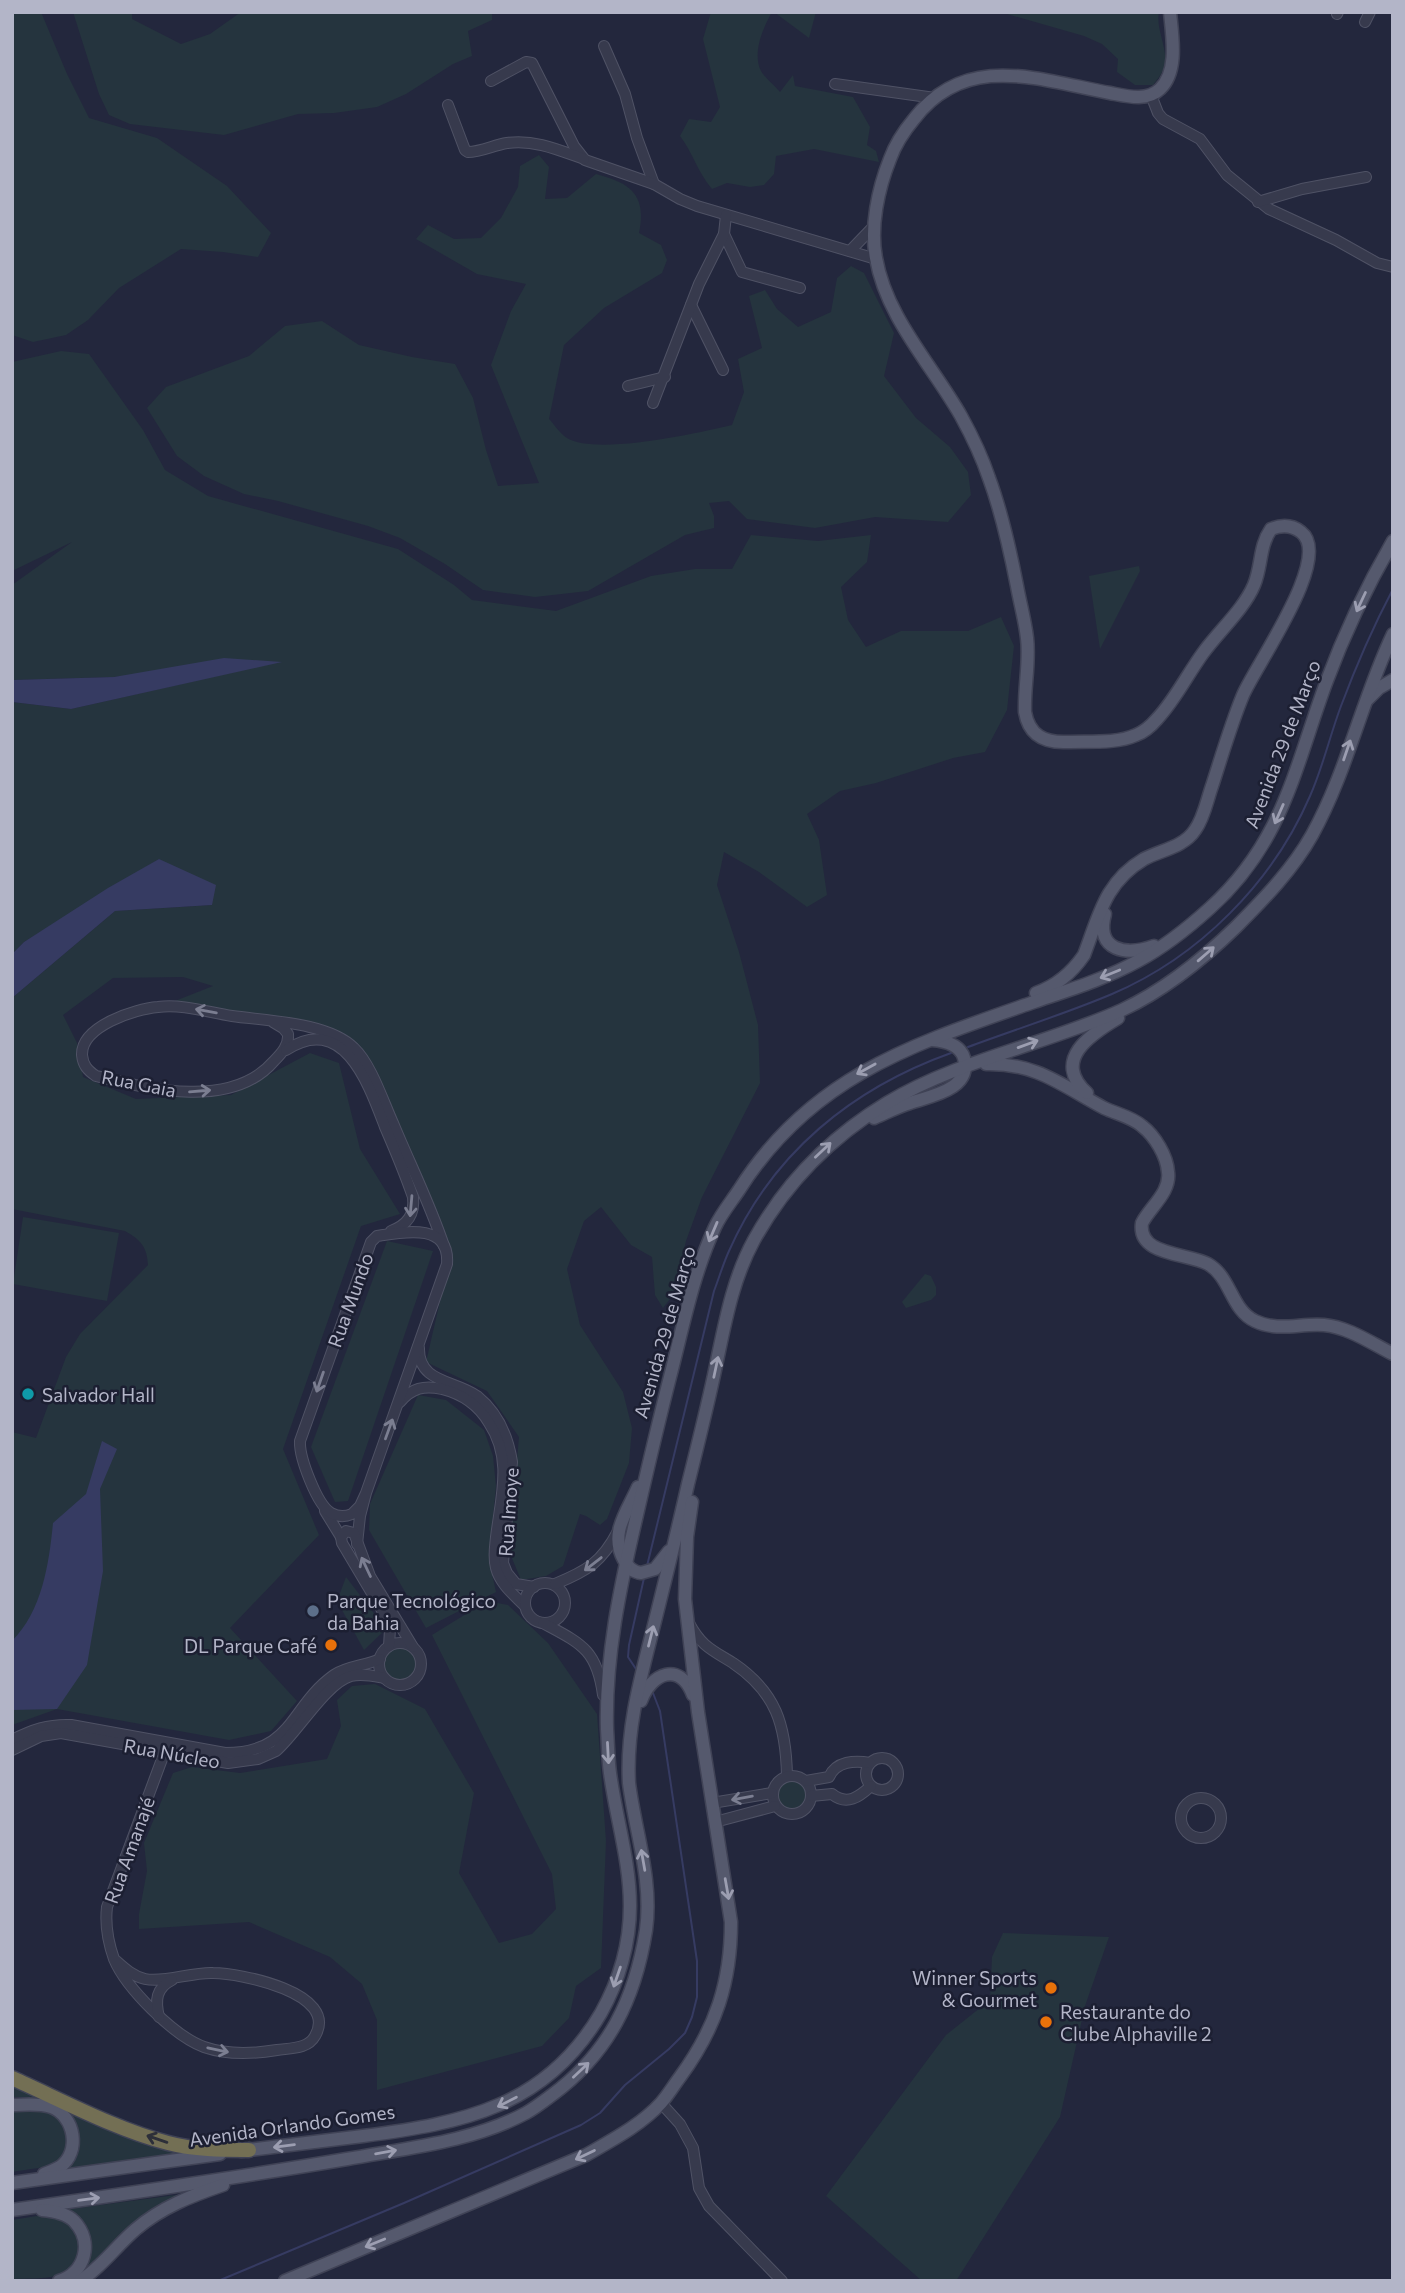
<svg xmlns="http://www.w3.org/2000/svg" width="1405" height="2293" font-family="Commissioner,sans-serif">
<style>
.green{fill:#25343e}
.water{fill:#363b62}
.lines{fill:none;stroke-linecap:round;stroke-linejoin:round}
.stream{stroke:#363b62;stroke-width:2}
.minor-casing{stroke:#4f5265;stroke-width:12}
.major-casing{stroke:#404356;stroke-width:15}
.highway-casing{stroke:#3f4255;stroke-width:17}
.minor{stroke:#373a4d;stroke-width:10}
.major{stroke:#55596d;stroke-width:12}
.highway{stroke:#736f54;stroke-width:14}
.oneway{stroke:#9c9eb1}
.oneway2{stroke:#7b7e91}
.oneway3{stroke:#2d2f39}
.culture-dot{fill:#0f9aa8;stroke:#1c1f32;stroke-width:2.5}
.service-dot{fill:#5c6f8a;stroke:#1c1f32;stroke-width:2.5}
.food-dot{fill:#e8710a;stroke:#1c1f32;stroke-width:2.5}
.labels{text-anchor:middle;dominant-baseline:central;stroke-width:5;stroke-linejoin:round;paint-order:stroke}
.street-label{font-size:19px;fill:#b3b5c8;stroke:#1c1f32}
.poi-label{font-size:19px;fill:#b3b5c8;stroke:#1c1f32;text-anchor:start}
</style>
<rect width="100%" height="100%" fill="#23273d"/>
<g class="green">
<polygon points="12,12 41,12 67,74 89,118 157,138 227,186 271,233 258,257 223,252 181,249 119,288 88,320 66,335 33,342 12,335"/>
<polygon points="73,12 132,12 132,19 181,44 210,34 241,12 492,12 492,20 468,31 472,56 453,64 406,94 377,107 334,113 298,114 224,135 130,124 109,115 99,94"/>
<path d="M711 12H772C763 28 752 53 761 71 765 78 774 85 780 92L793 75 795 86 853 97 870 127 867 145 876 151 879 162 814 149 776 156 774 174 764 185 750 187 727 183 712 189C698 173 693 153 680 136L689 119 711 122 720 107 703 39Z"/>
<polygon points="774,12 816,12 809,38"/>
<path d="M1000 12H1159C1155 31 1171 52 1163 70 1161 75 1156 81 1153 85H1135L1117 72 1118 59 1102 44 1084 36Z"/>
<path d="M539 155 549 167 545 199 567 198 596 174C630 183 647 194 639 233L661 245 667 260 662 273 604 308 564 345 549 419C554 424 560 434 567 438 596 456 698 433 732 425L744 392 738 359 762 348 749 296 765 290 777 309 798 327 831 312 837 278 851 266 864 273 894 333 884 376 916 418 950 447 968 472 971 495 948 522 875 517 815 528 747 519 729 501 709 503 714 516V528L685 535 588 591 535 597 483 590 445 564 400 538 368 526 278 501 244 494 204 476 177 456 147 408 166 387 249 356 285 326 322 321 359 345 412 357 455 364 473 398 486 450 498 486 539 483 491 365 511 311 526 284 477 274 416 239 428 225 454 239 481 238 501 218 518 187 520 166Z"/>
<path d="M61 351 89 354 143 430 165 470 208 496 398 549 454 585 472 600 556 611 651 576 695 569H732L751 535 818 541 871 535 867 562 841 587 848 620 866 647 901 631H968L1001 617 1014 646 1007 710 985 752 953 758 876 783 840 791 807 814 819 840 827 895 807 907 759 872 724 852 717 885 739 952 758 1025 760 1083 702 1197 686 1241 673 1295 663 1308 655 1295 652 1257 631 1245 601 1207 584 1221 567 1269 580 1325 623 1392 632 1428 629 1463 607 1519 600 1525 586 1516 580 1514 563 1566 546 1576 521 1580 509 1551 519 1437 487 1391 426 1362 451 1254 359 1049 339 1031 175 1001 213 986 183 977 113 978 63 1015 77 1043 83 1077 136 1099 231 1095 310 1053 339 1063 360 1149 400 1214 361 1226 283 1449 319 1535 230 1628 297 1701 271 1731 229 1740 57 1709 12 1725V1432L36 1438 66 1357 80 1334 148 1265C147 1247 141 1240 125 1231L12 1209V998L115 911 212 905 159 859 24 942 12 954V702L71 709 278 662 114 677 12 680V585L72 542 12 571V362Z"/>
<polygon points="1139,566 1140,571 1100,649 1089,576"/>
<polygon points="23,1217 119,1233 107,1301 13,1284"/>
<polygon points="387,1241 433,1251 348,1501 335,1502 311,1447"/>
<polygon points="925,1274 931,1276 936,1287 936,1295 931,1300 906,1308 902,1302"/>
<polygon points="418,1395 446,1400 484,1430 493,1456 496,1486 489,1560 496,1592 426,1628 369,1530 370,1504"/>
<polygon points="346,1577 386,1629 364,1650 337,1601"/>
<polygon points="487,1601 508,1605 548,1643 597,1714 606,1841 601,1968 576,1986 569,2018 542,2046 377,2090 377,2020 362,1984 330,1957 249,1922 139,1929 139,1914 147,1871 144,1843 173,1773 192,1767 240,1773 327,1759 341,1726 337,1700 352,1686 375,1684 425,1709 474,1793 459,1873 499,1943 532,1934 556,1909 552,1874 432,1635"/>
<circle cx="401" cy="1664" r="17"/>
<circle cx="792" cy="1795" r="15"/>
<polygon points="1003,1933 1109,1937 1085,2006 1060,2117 956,2281 922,2281 826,2196 946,2035 990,2000 992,1957"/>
<path d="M12 2083 196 2153 62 2171C67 2162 80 2146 79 2135 76 2101 39 2097 12 2097Z"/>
<path d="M33 2109C54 2114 70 2117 67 2143 66 2151 64 2157 57 2162 45 2169 26 2169 12 2172V2110Z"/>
<polygon points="191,2193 72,2281 88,2248 63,2210"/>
<path d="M43 2215C52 2217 61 2217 69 2223 84 2233 84 2261 68 2271 53 2280 31 2278 14 2279L12 2220Z"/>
</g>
<g class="water">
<polygon points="224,658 282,662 71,709 12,702 12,680 114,677"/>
<polygon points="159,859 216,885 212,905 115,911 12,998 12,954 24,942 108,888"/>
<path d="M102 1441 117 1449 100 1489 103 1571 87 1665 57 1709 12 1710V1641C42 1611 49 1564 53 1523L86 1494Z"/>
</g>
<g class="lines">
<g class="stream">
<path d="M968 1047C1016 1029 1065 1014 1112 994 1199 957 1273 882 1310 796 1323 767 1330 735 1341 706 1356 666 1373 627 1393 589"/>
<path d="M647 1566 714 1291C719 1278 723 1264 729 1251 772 1153 853 1088 951 1053"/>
<polyline points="636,1669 628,1657 629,1645 644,1578"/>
<polyline points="218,2281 404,2203 581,2125 600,2113 625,2085 669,2049 685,2033 692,2017 697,1997 697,1961 660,1711 653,1693"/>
</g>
<g class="minor-casing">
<g id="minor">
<polyline points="1337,14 1338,12"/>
<polyline points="1365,22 1370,12"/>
<polyline points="604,46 625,94 637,138 654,184"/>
<polyline points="491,81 526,62 532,63 574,146 585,160 654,184 680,199 697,206 876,259"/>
<polyline points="835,84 935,98"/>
<polyline points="1151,95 1158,113 1163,119 1200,139 1227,175 1269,209 1336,240 1377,263 1393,267"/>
<path d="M448 105 465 150 468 152C481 152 494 145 507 143 534 139 559 150 584 159"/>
<polyline points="1258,202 1302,189 1366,177"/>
<polyline points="724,234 742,272 800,288"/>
<polyline points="850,251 875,225"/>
<polyline points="691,305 723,370"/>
<polyline points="628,386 665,377"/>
<polyline points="653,403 699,284 724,234 726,215"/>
<path d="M273 1022 283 1028 288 1034C289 1045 282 1053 274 1061 232 1110 149 1089 96 1076 87 1070 83 1065 82 1055 81 1026 135 1009 158 1007 183 1004 207 1012 232 1016 267 1021 328 1022 354 1048 371 1064 383 1101 393 1123 410 1164 430 1204 444 1246"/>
<path d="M286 1050C344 1012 369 1085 385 1127 395 1150 405 1174 413 1197 415 1215 407 1225 391 1231"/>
<path d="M419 1348C418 1383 455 1380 477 1396 498 1413 508 1436 512 1462L503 1563 507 1573 516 1584 534 1587"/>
<path d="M400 1402C412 1388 424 1385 442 1389 462 1394 479 1406 489 1423 513 1459 501 1496 496 1537 495 1548 493 1557 496 1568 500 1584 514 1595 525 1606"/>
<polyline points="325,1511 341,1537"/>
<path d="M357 1544 360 1516 366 1493 447 1264C450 1222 403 1232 377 1236L371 1242 300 1441C299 1457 317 1505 331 1513 338 1517 345 1517 352 1514L360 1506 366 1493"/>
<circle cx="545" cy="1603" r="20"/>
<path d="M555 1584C587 1571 602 1562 618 1531"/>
<path d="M543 1623C580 1643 597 1649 603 1695"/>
<path d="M689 1623C701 1646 712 1650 733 1663 776 1692 786 1725 787 1776"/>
<circle cx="400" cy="1664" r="21"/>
<polyline points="389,1646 390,1629 386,1617 342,1543 341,1537 346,1531 354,1533 370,1576 413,1647"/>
<path d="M12 1740C32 1730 48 1724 71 1725L225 1753C294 1753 289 1707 334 1675 347 1666 365 1666 380 1659"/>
<path d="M12 1750 41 1736 61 1733 228 1763 258 1759 276 1751C297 1733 326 1683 351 1676 362 1673 374 1676 384 1678"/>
<circle cx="882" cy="1774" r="16"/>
<circle cx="792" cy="1795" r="19"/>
<path d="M806 1781 829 1777C836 1761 855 1760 870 1763"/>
<path d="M811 1796 832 1794C847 1806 859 1797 871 1786"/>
<circle cx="1201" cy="1818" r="20"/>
<polyline points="712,1803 772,1793"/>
<polyline points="715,1822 775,1806"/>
<path d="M114 1959C123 1967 132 1976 145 1979 164 1983 192 1972 213 1973 240 1973 340 1993 315 2036 308 2049 291 2048 277 2050 253 2054 227 2055 204 2047 174 2036 126 1988 114 1959 108 1942 105 1924 107 1907L168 1743"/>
<path d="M159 2017C155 2000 156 1988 172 1980"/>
<polyline points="661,2103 680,2124 693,2148 699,2188 709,2206 782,2281"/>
</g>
</g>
<g class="major-casing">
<g id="major">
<polyline points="1368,699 1379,688 1393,680"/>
<path d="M1105 914C1095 951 1126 956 1154 946"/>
<path d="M1036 993C1056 986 1071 974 1084 955 1099 916 1105 882 1144 859 1161 850 1184 847 1195 830 1204 818 1207 800 1212 786 1222 755 1231 724 1243 695 1255 666 1334 557 1301 532 1292 525 1281 525 1271 529 1259 546 1262 566 1254 585 1244 609 1218 632 1203 653 1187 675 1175 700 1157 719 1151 726 1144 732 1136 735 1116 744 1088 741 1067 742 1044 743 1029 735 1025 712 1024 687 1030 662 1027 638 1025 620 1020 603 1017 586 1010 550 1002 513 989 478 982 457 972 436 961 416 932 365 886 317 876 258 870 227 878 189 890 159 895 145 904 131 914 119 966 51 1039 80 1110 93 1126 96 1147 102 1160 89 1179 71 1172 35 1170 12"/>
<path d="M986 1064C1037 1063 1061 1085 1104 1108 1117 1114 1132 1117 1142 1126 1155 1136 1167 1156 1168 1172 1171 1192 1150 1207 1142 1223 1137 1256 1188 1253 1208 1264 1231 1277 1231 1310 1255 1321 1278 1332 1300 1323 1324 1325 1348 1327 1371 1343 1393 1354"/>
<path d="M1087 1093C1051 1060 1091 1034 1118 1018"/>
<path d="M874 1118C886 1113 897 1107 910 1103 930 1096 972 1090 964 1058 960 1044 945 1041 932 1040"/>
<path d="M638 1487C627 1512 609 1533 624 1560 628 1568 633 1572 641 1573L655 1569 669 1551"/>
<path d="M641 1701C651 1673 680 1661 693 1695"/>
<path d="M12 2105C25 2105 39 2103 51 2107 75 2116 81 2152 60 2167 55 2170 49 2172 44 2174"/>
<path d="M241 2151C282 2146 323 2141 363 2136 463 2123 546 2107 601 2013 619 1981 630 1943 630 1906 630 1861 616 1818 610 1773 608 1759 608 1743 607 1729 605 1658 620 1587 636 1519 647 1471 658 1424 670 1377 683 1327 693 1274 715 1227 721 1214 731 1202 739 1190 811 1076 914 1044 1034 1002 1069 990 1105 979 1138 961 1164 947 1188 928 1210 908 1283 842 1294 770 1326 683 1344 634 1367 586 1393 541"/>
<polyline points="12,2183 220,2154"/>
<path d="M12 2210C124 2194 236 2178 347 2159 407 2148 472 2142 526 2113 535 2108 544 2101 552 2095 609 2053 635 1999 646 1930 653 1880 635 1831 629 1783 626 1730 640 1680 653 1629 665 1581 677 1533 688 1484 697 1448 706 1412 714 1375 724 1329 731 1282 754 1240 786 1182 831 1137 887 1103 958 1060 1047 1044 1122 1010 1165 990 1203 959 1236 927 1264 899 1293 869 1312 835 1347 772 1362 699 1393 634"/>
<path d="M42 2210C53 2211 66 2213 74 2221 94 2242 85 2273 59 2281"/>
<path d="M80 2281C102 2267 116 2246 136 2229 162 2207 191 2196 223 2185"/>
<path d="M285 2281 586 2155C612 2140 641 2125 661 2103 668 2095 674 2085 680 2077 716 2028 731 1982 731 1922L698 1712 685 1599 687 1537 692 1502"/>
</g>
</g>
<g class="highway-casing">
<path id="highway" d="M12 2078C61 2100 117 2130 168 2143 194 2150 221 2150 249 2150"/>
</g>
<use href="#minor" class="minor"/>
<use href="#major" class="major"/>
<use href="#highway" class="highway"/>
</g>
<defs><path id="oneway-shaft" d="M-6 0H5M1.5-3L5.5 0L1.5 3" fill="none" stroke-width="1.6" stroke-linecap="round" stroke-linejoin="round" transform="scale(1.75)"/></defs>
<g class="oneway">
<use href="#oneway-shaft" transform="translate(1361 602) rotate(115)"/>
<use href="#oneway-shaft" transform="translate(1347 750) rotate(-71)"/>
<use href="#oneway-shaft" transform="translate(1279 814) rotate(114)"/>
<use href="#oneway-shaft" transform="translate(1206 954) rotate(-41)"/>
<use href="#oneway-shaft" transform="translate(1110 974) rotate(158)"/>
<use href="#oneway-shaft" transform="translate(1028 1044) rotate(-20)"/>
<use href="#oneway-shaft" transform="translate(866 1069) rotate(151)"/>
<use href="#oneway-shaft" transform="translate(823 1150) rotate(-43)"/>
<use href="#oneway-shaft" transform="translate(713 1232) rotate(113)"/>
<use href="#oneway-shaft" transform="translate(716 1367) rotate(-78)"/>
<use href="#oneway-shaft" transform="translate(651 1636) rotate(-76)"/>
<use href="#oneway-shaft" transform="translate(608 1753) rotate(87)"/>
<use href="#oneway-shaft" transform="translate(643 1860) rotate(-100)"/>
<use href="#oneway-shaft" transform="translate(727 1889) rotate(80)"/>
<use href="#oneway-shaft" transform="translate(617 1977) rotate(109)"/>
<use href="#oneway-shaft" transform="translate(581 2070) rotate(-43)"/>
<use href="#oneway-shaft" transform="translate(507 2102) rotate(153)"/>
<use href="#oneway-shaft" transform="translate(284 2146) rotate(173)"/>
<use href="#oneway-shaft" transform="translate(386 2152) rotate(-10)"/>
<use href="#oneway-shaft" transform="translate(585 2155) rotate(154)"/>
<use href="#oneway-shaft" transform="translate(89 2199) rotate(-8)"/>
<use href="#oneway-shaft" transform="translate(375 2243) rotate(158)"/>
</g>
<g class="oneway2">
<use href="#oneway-shaft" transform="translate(206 1011) rotate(-170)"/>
<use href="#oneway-shaft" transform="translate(200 1091) rotate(-5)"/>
<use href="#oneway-shaft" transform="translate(411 1206) rotate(95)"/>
<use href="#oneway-shaft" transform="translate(320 1382) rotate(109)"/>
<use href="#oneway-shaft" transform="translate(389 1429) rotate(-70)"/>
<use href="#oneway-shaft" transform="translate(593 1564) rotate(142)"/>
<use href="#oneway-shaft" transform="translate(366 1567) rotate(-115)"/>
<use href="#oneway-shaft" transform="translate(742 1798) rotate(170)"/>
<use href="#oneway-shaft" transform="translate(218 2050) rotate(12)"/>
</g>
<use class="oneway3" href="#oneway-shaft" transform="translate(157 2139) rotate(-161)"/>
<circle class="culture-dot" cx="28" cy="1394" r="7"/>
<circle class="service-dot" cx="313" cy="1611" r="7"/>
<g class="food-dot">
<circle cx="331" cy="1645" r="7"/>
<circle cx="1051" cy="1988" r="7"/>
<circle cx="1046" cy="2022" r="7"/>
</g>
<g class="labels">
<g class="street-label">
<text transform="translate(1282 744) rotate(-69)">Avenida 29 de Março</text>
<text transform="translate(139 1083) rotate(11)">Rua Gaia</text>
<text transform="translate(350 1300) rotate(-70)">Rua Mundo</text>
<text transform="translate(664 1332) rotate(-74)">Avenida 29 de Março</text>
<text transform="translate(508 1512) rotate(-86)">Rua Imoye</text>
<text transform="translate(172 1753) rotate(10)">Rua Núcleo</text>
<text transform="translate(129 1850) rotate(-70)">Rua Amanajé</text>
<text transform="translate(292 2125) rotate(-8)">Avenida Orlando Gomes</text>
</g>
<g class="poi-label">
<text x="42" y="1394">Salvador Hall</text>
<text x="327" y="1600">Parque Tecnológico<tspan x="327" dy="22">da Bahia</tspan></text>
<text x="317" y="1645" text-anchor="end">DL Parque Café</text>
<text x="1037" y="1977" text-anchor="end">Winner Sports<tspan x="1037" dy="22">&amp; Gourmet</tspan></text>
<text x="1060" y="2011">Restaurante do<tspan x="1060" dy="22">Clube Alphaville 2</tspan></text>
</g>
</g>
<rect width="1405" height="2293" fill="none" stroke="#b3b5c8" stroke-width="28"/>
</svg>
